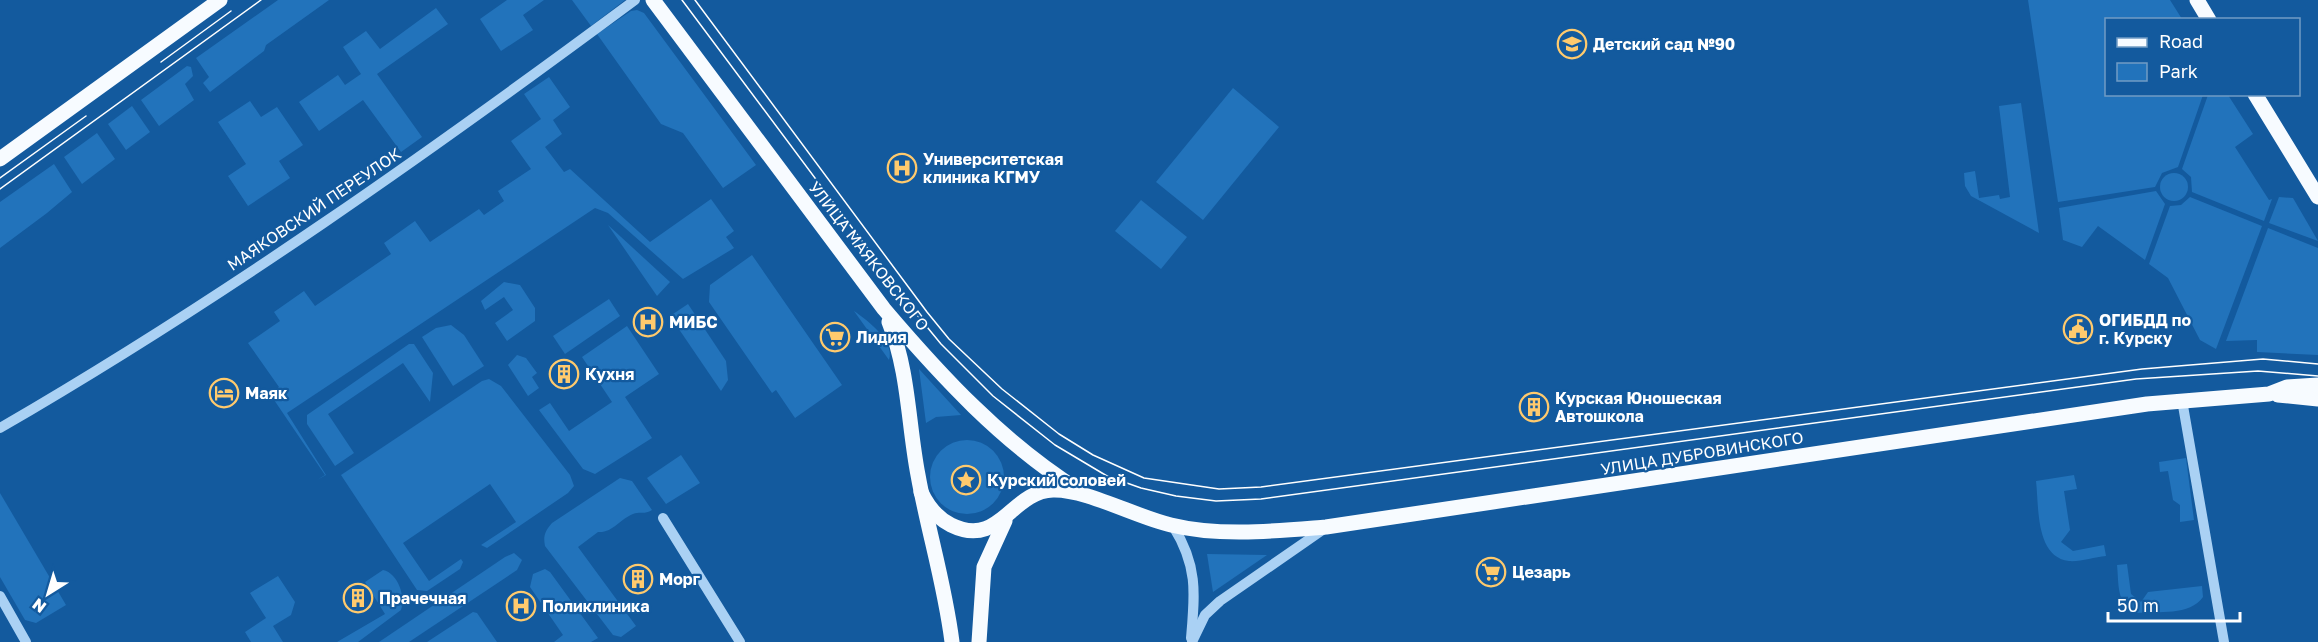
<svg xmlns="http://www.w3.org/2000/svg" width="2318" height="642" font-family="'Golos Text',sans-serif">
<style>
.green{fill:#2273bb}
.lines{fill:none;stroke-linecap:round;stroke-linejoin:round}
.minor{stroke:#aad1f4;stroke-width:10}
.major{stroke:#f7fbff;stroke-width:15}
.tram{stroke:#fff;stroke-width:1.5}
.labels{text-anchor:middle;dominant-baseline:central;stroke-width:4.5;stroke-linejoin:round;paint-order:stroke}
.poi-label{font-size:16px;font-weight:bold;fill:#fff;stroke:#135a9e;text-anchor:start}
.street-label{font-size:16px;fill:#fff;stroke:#135a9e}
</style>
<rect width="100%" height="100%" fill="#135a9e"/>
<g class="green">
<polygon points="278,0 329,0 266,45 264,51 210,92 203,83 209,77 196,58"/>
<polygon points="507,0 544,0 523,15 533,30 501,51 480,19"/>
<polygon points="572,0 625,0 591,26"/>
<polygon points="2028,0 2170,0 2182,19 2106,20 2106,94 2203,95 2178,167 2162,173 2155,187 2058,202"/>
<polygon points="436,8 448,24 377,74 422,137 401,152 363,100 319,131 299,102 338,75 345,85 361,74 343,47 366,31 380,49"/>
<polygon points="637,10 644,13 756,165 723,188 683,133 661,124 597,34 631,11"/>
<polygon points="187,66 191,67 193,76 185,84 194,100 159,126 141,100"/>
<polygon points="549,77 570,107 553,120 562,134 545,147 564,172 570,169 650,242 711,199 734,231 726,237 734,248 683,279 608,213 595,208 287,413 326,475 317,480 325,475 270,394 279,387 248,343 280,321 274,312 304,291 315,306 391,254 384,243 415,221 430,242 479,209 484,215 504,201 498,191 531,169 511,141 541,119 524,94"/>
<polygon points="1233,88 1279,127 1203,220 1156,182"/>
<polygon points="2208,95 2228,95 2253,134 2235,147 2269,200 2272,199 2264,221 2192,192 2191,177 2182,169"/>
<polygon points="250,101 261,117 277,107 303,145 279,161 290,178 248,206 228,176 246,164 218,122"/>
<polygon points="2021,103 2039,233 1971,196 1965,186 1964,173 1975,171 1979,198 1999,195 2000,199 2010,197 1999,106"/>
<polygon points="132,106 150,132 126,150 108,124"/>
<polygon points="97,133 115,159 82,184 64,157"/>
<polygon points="54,164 72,192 47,213 0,248 0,202"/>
<circle cx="2174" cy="187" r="14"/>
<polygon points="2156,191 2165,204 2145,260 2098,226 2082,247 2063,240 2059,208"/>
<polygon points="2190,197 2262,226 2216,349 2200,340 2168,278 2149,264 2170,206 2181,205"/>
<polygon points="2279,197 2293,198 2318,241 2269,223"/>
<polygon points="1141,200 1187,237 1161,269 1115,231"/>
<polygon points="608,225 670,282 657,296"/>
<polygon points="2268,228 2318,248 2318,355 2257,352 2257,340 2226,341"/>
<polygon points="752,255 842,385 795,418 776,390 772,393 709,302 710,285"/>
<polygon points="504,282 520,285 535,308 535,321 507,341 495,323 513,310 504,297 485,310 481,301"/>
<polygon points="609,299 620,316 565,354 553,336"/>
<polygon points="688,304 726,361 728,380 721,391 670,316"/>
<path d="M854 311C867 320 895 341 889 360Z"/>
<polygon points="451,325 464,335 484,366 453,386 422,337 436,328"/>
<polygon points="627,326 659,374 625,397 652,438 595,474 583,469 539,410 550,403 569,431 612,402 582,357"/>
<polygon points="409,344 414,344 433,373 430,402 403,363 328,414 354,453 335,466 307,424 307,415"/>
<polygon points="517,355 526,358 537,373 532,377 539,388 528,396 508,365"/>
<polygon points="919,369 961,415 936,417 926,423"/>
<polygon points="489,379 501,386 570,475 574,486 568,493 487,548 481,545 516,522 490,484 403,543 429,581 461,559 463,562 460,569 427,591 417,590 341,475 482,381"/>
<circle cx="967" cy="477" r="37"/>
<polygon points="681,455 700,483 666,504 647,478"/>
<polygon points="2186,458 2194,520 2180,522 2180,505 2173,500 2168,471 2160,472 2159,462"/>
<path d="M2074 475 2077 489 2064 491 2070 530 2061 542 2073 551 2104 545 2106 556C2094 557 2080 562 2069 561 2035 557 2039 506 2036 481Z"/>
<path d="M620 478 632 481 652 510C644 515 641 511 633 514 620 519 613 533 598 532L578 547 636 626 621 637 613 635 545 546C543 536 545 531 552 523Z"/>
<polygon points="0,493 66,605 36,623 25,620 0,577"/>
<polygon points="514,553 522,560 517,570 409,642 379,642 505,557"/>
<polygon points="1207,554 1267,555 1213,592"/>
<path d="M2127 564 2131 594 2141 602 2148 592 2202 586 2203 597C2190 616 2158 611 2136 613 2116 605 2119 583 2117 565Z"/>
<polygon points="545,569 550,572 598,638 591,642 554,642 563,635 530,587 533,574"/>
<path d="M383 570C398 573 406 597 401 610L358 642H337L385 614 365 582Z"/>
<polygon points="278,576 295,602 291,615 273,626 283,642 251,642 245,632 266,618 250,593"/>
<polygon points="473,612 477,613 497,642 427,642"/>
</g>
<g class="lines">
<g class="minor">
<polyline points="2182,400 2224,642"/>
<path d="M0 428C221 300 430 152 635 0"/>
<polyline points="663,518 740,642"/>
<path d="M1173 526C1198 566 1195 593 1191 638"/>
<polyline points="0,596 26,642"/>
<polyline points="1192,642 1205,615 1220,601 1324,529"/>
</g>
<g class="major">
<path d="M653 0 884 309C941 376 1003 443 1078 490"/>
<polyline points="2197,0 2209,20"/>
<polyline points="2255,94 2318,197"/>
<polyline points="0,159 220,0"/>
<path d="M889 322C909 372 908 423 918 475 928 531 945 585 952 642"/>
<polyline points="2278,395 2318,399"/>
<path d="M921 492C928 507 937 518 951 525 1000 549 1011 491 1053 490 1086 489 1136 517 1171 525 1220 537 1276 531 1326 527L2147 404 2269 394 2287 387 2318 385"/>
<polyline points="979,642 984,567 1005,521"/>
</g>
<g class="tram">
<polyline points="682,0 918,316 941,344 993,396 1055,445 1107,476 1141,488 1176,496 1216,501 1261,499 2136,379 2258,371 2318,376"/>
<polyline points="695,0 927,312 949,339 1002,389 1059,434 1093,455 1144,478 1219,489 1261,487 2142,369 2263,359 2318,364"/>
<polyline points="161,62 231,11"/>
<polyline points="0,178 86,116"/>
<polyline points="0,189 261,0"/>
</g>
</g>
<defs>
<g id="school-ring" transform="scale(1.5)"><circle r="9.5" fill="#135a9e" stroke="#ffca6d" stroke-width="1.5"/><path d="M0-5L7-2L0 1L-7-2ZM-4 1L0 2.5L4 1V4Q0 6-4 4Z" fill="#ffca6d"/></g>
<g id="hospital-ring" transform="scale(1.5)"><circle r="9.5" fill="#135a9e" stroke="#ffca6d" stroke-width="1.5"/><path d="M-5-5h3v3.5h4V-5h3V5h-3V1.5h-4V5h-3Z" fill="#ffca6d"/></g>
<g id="civic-ring" transform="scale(1.5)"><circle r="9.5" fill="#135a9e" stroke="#ffca6d" stroke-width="1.5"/><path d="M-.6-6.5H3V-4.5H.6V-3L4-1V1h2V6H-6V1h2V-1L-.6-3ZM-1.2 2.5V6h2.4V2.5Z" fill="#ffca6d"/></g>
<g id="supermarket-ring" transform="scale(1.5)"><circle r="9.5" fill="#135a9e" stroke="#ffca6d" stroke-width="1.5"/><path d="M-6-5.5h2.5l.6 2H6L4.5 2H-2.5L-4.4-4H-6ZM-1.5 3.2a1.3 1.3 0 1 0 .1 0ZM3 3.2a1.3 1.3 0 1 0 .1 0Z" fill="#ffca6d"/></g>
<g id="building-ring" transform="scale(1.5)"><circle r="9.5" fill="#135a9e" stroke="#ffca6d" stroke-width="1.5"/><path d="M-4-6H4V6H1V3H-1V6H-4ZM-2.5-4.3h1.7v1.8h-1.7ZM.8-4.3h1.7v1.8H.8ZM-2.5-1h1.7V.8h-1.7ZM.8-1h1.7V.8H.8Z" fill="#ffca6d"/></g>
<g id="hotel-ring" transform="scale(1.5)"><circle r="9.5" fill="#135a9e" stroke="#ffca6d" stroke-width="1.5"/><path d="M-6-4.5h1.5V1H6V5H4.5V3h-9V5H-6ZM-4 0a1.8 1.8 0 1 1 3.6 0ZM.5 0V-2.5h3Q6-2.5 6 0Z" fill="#ffca6d"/></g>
<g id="sight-ring" transform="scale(1.5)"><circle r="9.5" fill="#135a9e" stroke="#ffca6d" stroke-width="1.5"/><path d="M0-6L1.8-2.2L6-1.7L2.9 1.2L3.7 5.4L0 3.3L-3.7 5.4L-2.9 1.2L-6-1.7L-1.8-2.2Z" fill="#ffca6d"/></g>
</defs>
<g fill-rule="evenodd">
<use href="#school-ring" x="1572" y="44"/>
<use href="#hospital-ring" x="902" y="168"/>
<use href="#hospital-ring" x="648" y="322"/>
<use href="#civic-ring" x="2078" y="329"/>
<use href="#supermarket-ring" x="835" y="337"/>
<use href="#building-ring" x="564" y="374"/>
<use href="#hotel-ring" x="224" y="393"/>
<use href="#building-ring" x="1534" y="407"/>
<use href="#sight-ring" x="966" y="480"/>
<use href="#supermarket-ring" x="1491" y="572"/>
<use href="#building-ring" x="638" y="579"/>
<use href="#building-ring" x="358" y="598"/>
<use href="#hospital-ring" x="521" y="606"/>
</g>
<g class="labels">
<g class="poi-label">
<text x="1593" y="44">Детский сад №90</text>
<text x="923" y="159">Университетская<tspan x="923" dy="18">клиника КГМУ</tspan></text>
<text x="2099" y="320">ОГИБДД по<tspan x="2099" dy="18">г. Курску</tspan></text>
<text x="669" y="322">МИБС</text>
<text x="856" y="337">Лидия</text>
<text x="585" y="374">Кухня</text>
<text x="245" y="393">Маяк</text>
<text x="1555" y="398">Курская Юношеская<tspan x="1555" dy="18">Автошкола</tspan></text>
<text x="987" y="480">Курский соловей</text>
<text x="1512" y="572">Цезарь</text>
<text x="659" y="579">Морг</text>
<text x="379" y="598">Прачечная</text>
<text x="542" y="606">Поликлиника</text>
</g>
<g class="street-label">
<text transform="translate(314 209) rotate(-34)">МАЯКОВСКИЙ ПЕРЕУЛОК</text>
<text transform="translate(869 256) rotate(52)">УЛИЦА МАЯКОВСКОГО</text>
<text transform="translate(1702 453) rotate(-9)">УЛИЦА ДУБРОВИНСКОГО</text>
</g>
</g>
<rect x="2105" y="18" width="195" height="78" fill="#135a9e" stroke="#719cc5" stroke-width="1.5"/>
<rect x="2117" y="38" width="30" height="9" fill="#f7fbff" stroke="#719cc5" stroke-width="1.5"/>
<text x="2159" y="48" font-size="18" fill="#ffffff">Road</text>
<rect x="2117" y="63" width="30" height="18" fill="#2273bb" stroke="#719cc5" stroke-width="1.5"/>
<text x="2159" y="78" font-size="18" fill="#ffffff">Park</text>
<g transform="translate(48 594) rotate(217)" stroke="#135a9e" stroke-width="4.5" paint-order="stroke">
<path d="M0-4.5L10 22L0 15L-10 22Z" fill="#ffffff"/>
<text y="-9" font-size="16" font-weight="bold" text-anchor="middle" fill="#ffffff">N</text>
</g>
<path d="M2108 612v9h132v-9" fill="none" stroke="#ffffff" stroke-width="3"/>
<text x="2117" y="612" font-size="18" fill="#ffffff" stroke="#135a9e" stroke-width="4.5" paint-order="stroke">50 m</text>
</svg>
